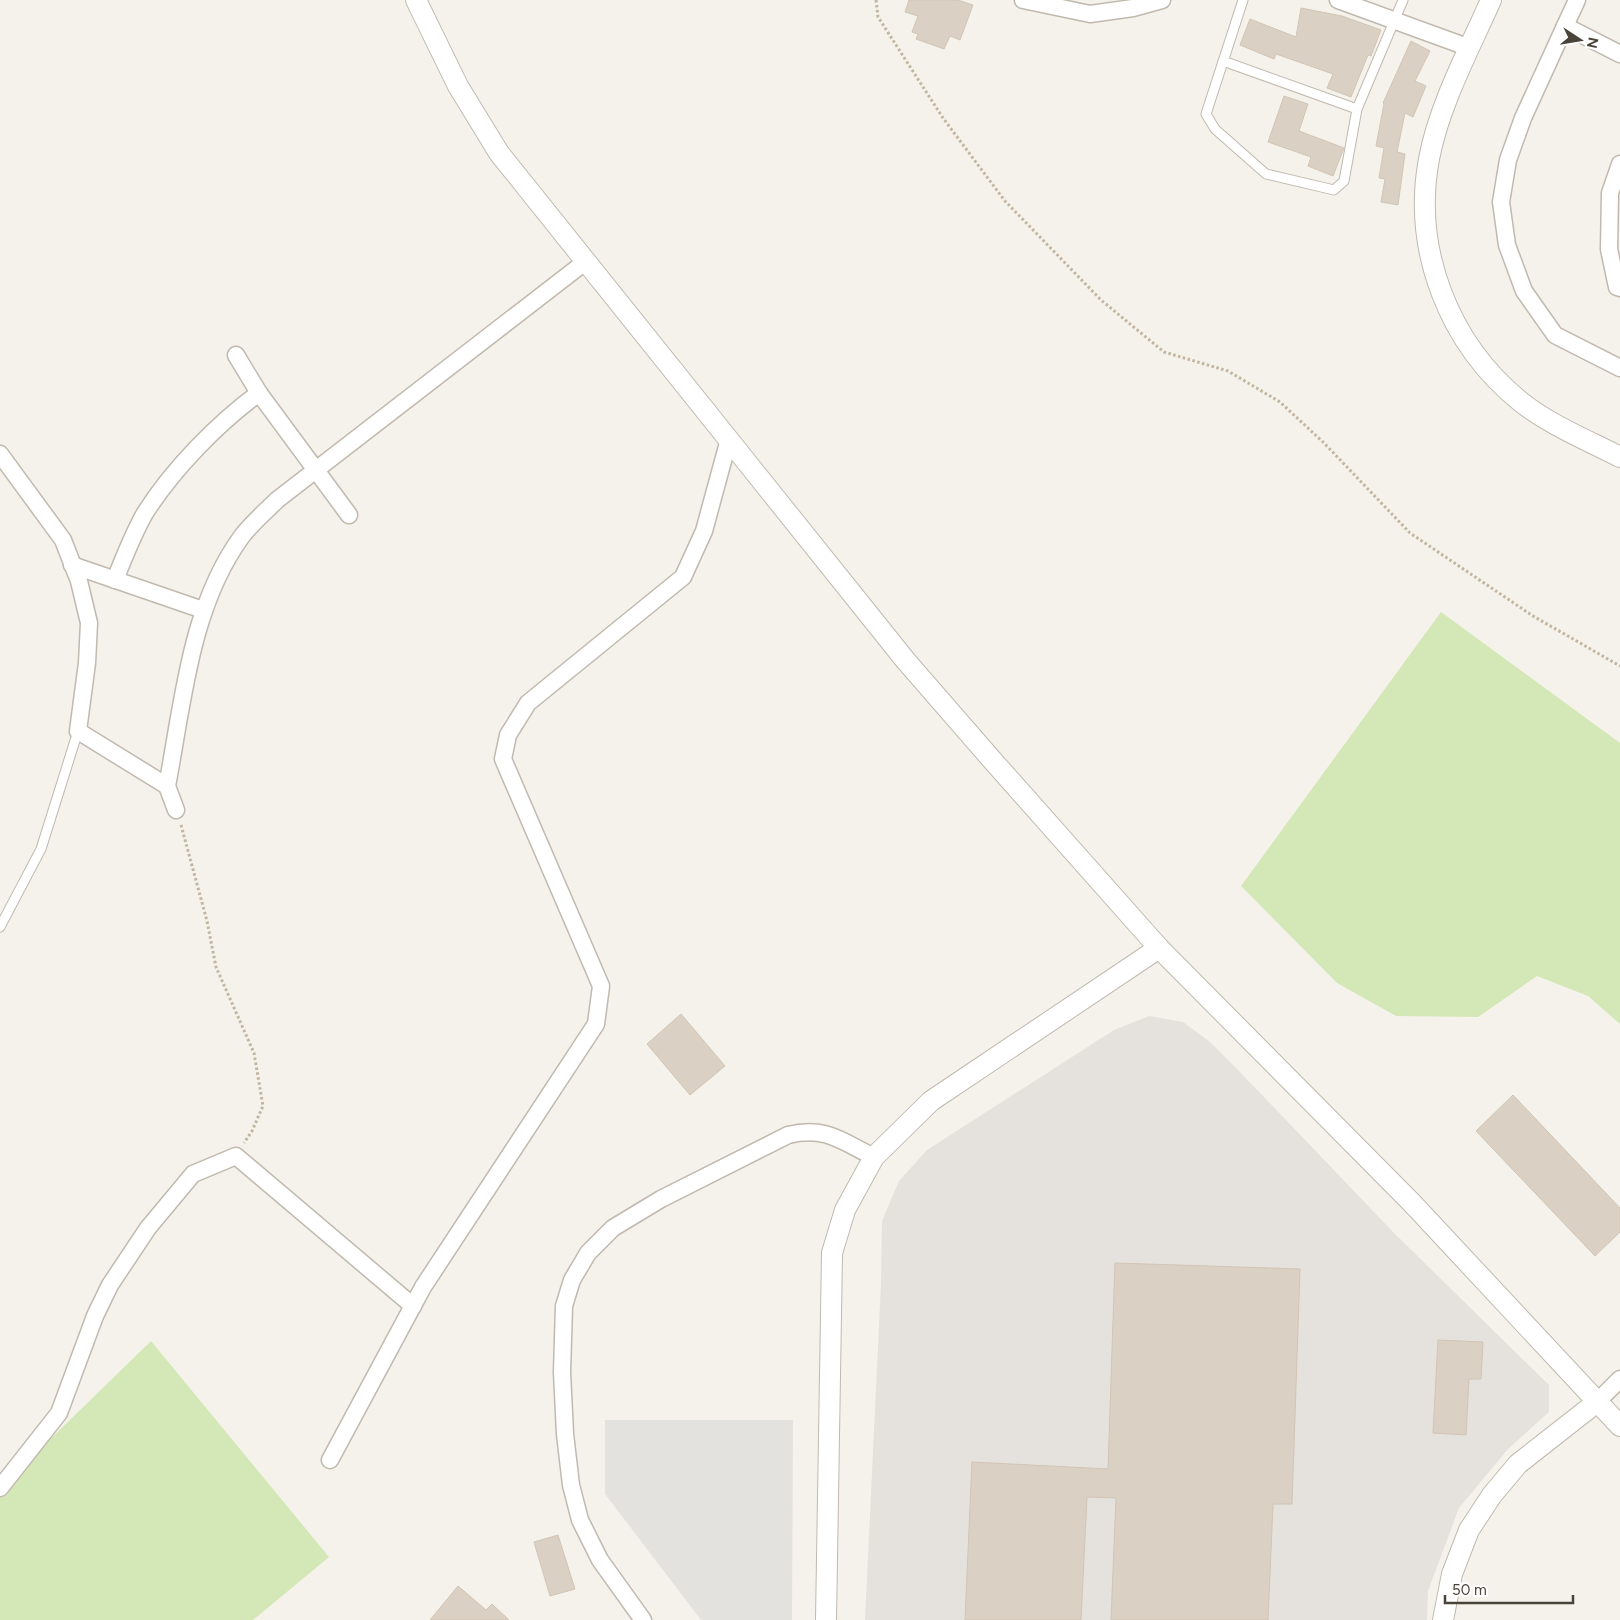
<svg xmlns="http://www.w3.org/2000/svg" width="1620" height="1620" font-family="Figtree,sans-serif">
<style>
.industrial{fill:#e5e1dc}
.green{fill:#d3e8b6}
.parking{fill:#e4e2df}
.building{fill:#dad0c4;stroke:#d1c5b4}
.lines{fill:none;stroke-linecap:round;stroke-linejoin:round}
.service-casing{stroke:#c1b9ae;stroke-width:11}
.minor-casing{stroke:#c1b9ae;stroke-width:19}
.tertiary-casing{stroke:#c1b9ae;stroke-width:22}
.path{stroke:#c2b59f;stroke-width:3;stroke-dasharray:2.5 2.5;stroke-linecap:butt}
.service{stroke:#fff;stroke-width:9}
.minor{stroke:#fff;stroke-width:16}
.tertiary{stroke:#fff;stroke-width:20}
</style>
<rect width="100%" height="100%" fill="#f5f2eb"/>
<polygon class="industrial" points="1149,1016 1183,1022 1210,1042 1240,1072 1394,1233 1549,1385 1549,1412 1508,1449 1459,1508 1428,1591 1427,1620 865,1620 881,1284 882,1221 899,1181 927,1150 1114,1030"/>
<g class="green">
<polygon points="1441,612 1620,743 1620,1024 1588,996 1537,976 1478,1017 1396,1016 1337,983 1241,886"/>
<polygon points="151,1341 329,1557 253,1620 0,1620 0,1488"/>
</g>
<polygon class="parking" points="605,1420 793,1420 792,1620 701,1620 605,1494"/>
<g class="building">
<polygon points="909,0 958,0 973,5 960,40 950,36 944,49 916,39 918,34 912,32 918,16 905,12"/>
<polygon points="1301,8 1342,16 1381,30 1371,56 1368,55 1351,97 1327,88 1333,74 1276,54 1274,59 1240,45 1250,19 1296,37"/>
<polygon points="1411,41 1430,51 1415,81 1426,86 1413,117 1405,113 1397,152 1405,154 1398,205 1381,202 1385,179 1379,178 1384,148 1376,146 1384,104 1383,103"/>
<polygon points="1284,96 1308,104 1299,131 1344,148 1333,176 1308,166 1311,157 1268,142"/>
<polygon points="681,1014 725,1066 690,1095 647,1044"/>
<polygon points="1513,1095 1620,1208 1620,1232 1595,1256 1476,1131"/>
<polygon points="1115,1263 1300,1269 1292,1504 1273,1504 1268,1620 1111,1620 1116,1498 1087,1497 1081,1620 965,1620 972,1462 1108,1469"/>
<polygon points="1438,1340 1483,1342 1481,1379 1469,1379 1466,1435 1433,1433"/>
<polygon points="558,1535 575,1589 550,1596 534,1542"/>
<polygon points="458,1586 486,1610 492,1604 509,1620 430,1620"/>
</g>
<g class="lines">
<g class="service-casing">
<g id="service">
<polyline points="1243,0 1206,114 1215,129 1266,174 1334,190 1344,181 1357,109 1403,0"/>
<polyline points="1223,61 1357,109"/>
<polyline points="0,927 41,849 78,731"/>
</g>
</g>
<g class="minor-casing">
<g id="minor">
<polyline points="1023,0 1090,14 1133,8 1162,0"/>
<polyline points="1338,0 1470,48"/>
<polyline points="1565,26 1577,0"/>
<polyline points="1620,54 1565,26 1523,118 1508,160 1501,202 1507,245 1524,291 1555,335 1620,368"/>
<polyline points="1620,164 1610,193 1609,249 1617,287 1620,288"/>
<polyline points="236,355 259,393"/>
<polyline points="0,454 63,540 79,581 89,623 87,663 78,731 167,786 176,810"/>
<polyline points="72,565 203,610"/>
<path d="M115 580C124 557 133 534 145 513 173 469 217 424 259 393L349 515"/>
<path d="M167 786C183 703 190 607 242 536 252 523 265 512 277 500L585 262"/>
<polyline points="1597,1402 1620,1379"/>
<polyline points="330,1460 423,1287 596,1024 601,986 503,759 508,735 528,703 683,577 704,531 729,439"/>
<polyline points="0,1488 59,1413 95,1316 110,1285 148,1228 193,1174 236,1156 413,1306"/>
<path d="M643 1620 600 1560 580 1520 571 1485 565 1434 562 1372 564 1306 572 1280 588 1253 613 1228 661 1199 788 1135C826 1126 841 1141 874 1157"/>
</g>
</g>
<g class="tertiary-casing">
<g id="tertiary">
<polyline points="416,0 458,86 499,153 906,661 993,761 1159,948 1412,1203 1620,1426"/>
<path d="M1491 0C1469 50 1439 105 1429 159 1412 250 1449 344 1521 402 1550 425 1587 440 1620 457"/>
<polyline points="826,1620 832,1253 845,1210 874,1157 931,1101 1159,948"/>
<polyline points="1443,1620 1452,1574 1469,1530 1492,1495 1518,1464 1597,1402"/>
</g>
</g>
<g class="path">
<polyline points="876,0 878,17 943,118 1005,201 1101,300 1164,352 1228,371 1280,402 1324,443 1410,533 1533,616 1620,666"/>
<polyline points="181,825 207,921 216,967 254,1053 263,1106 252,1131 244,1143"/>
</g>
<use href="#service" class="service"/>
<use href="#minor" class="minor"/>
<use href="#tertiary" class="tertiary"/>
</g>
<g transform="translate(1580 40) rotate(102)" stroke="#ffffff" stroke-width="4" paint-order="stroke">
<path d="M0-4L9 19L0 12L-9 19Z" fill="#4a4339"/>
<text y="-8" font-size="14" font-weight="bold" text-anchor="middle" fill="#4a4339">N</text>
</g>
<path d="M1445 1595v8h128v-8" fill="none" stroke="#4a4339" stroke-width="2.5"/>
<text x="1452" y="1595" font-size="15" fill="#4a4339" stroke="#ffffff" stroke-width="4" paint-order="stroke">50 m</text>
</svg>
